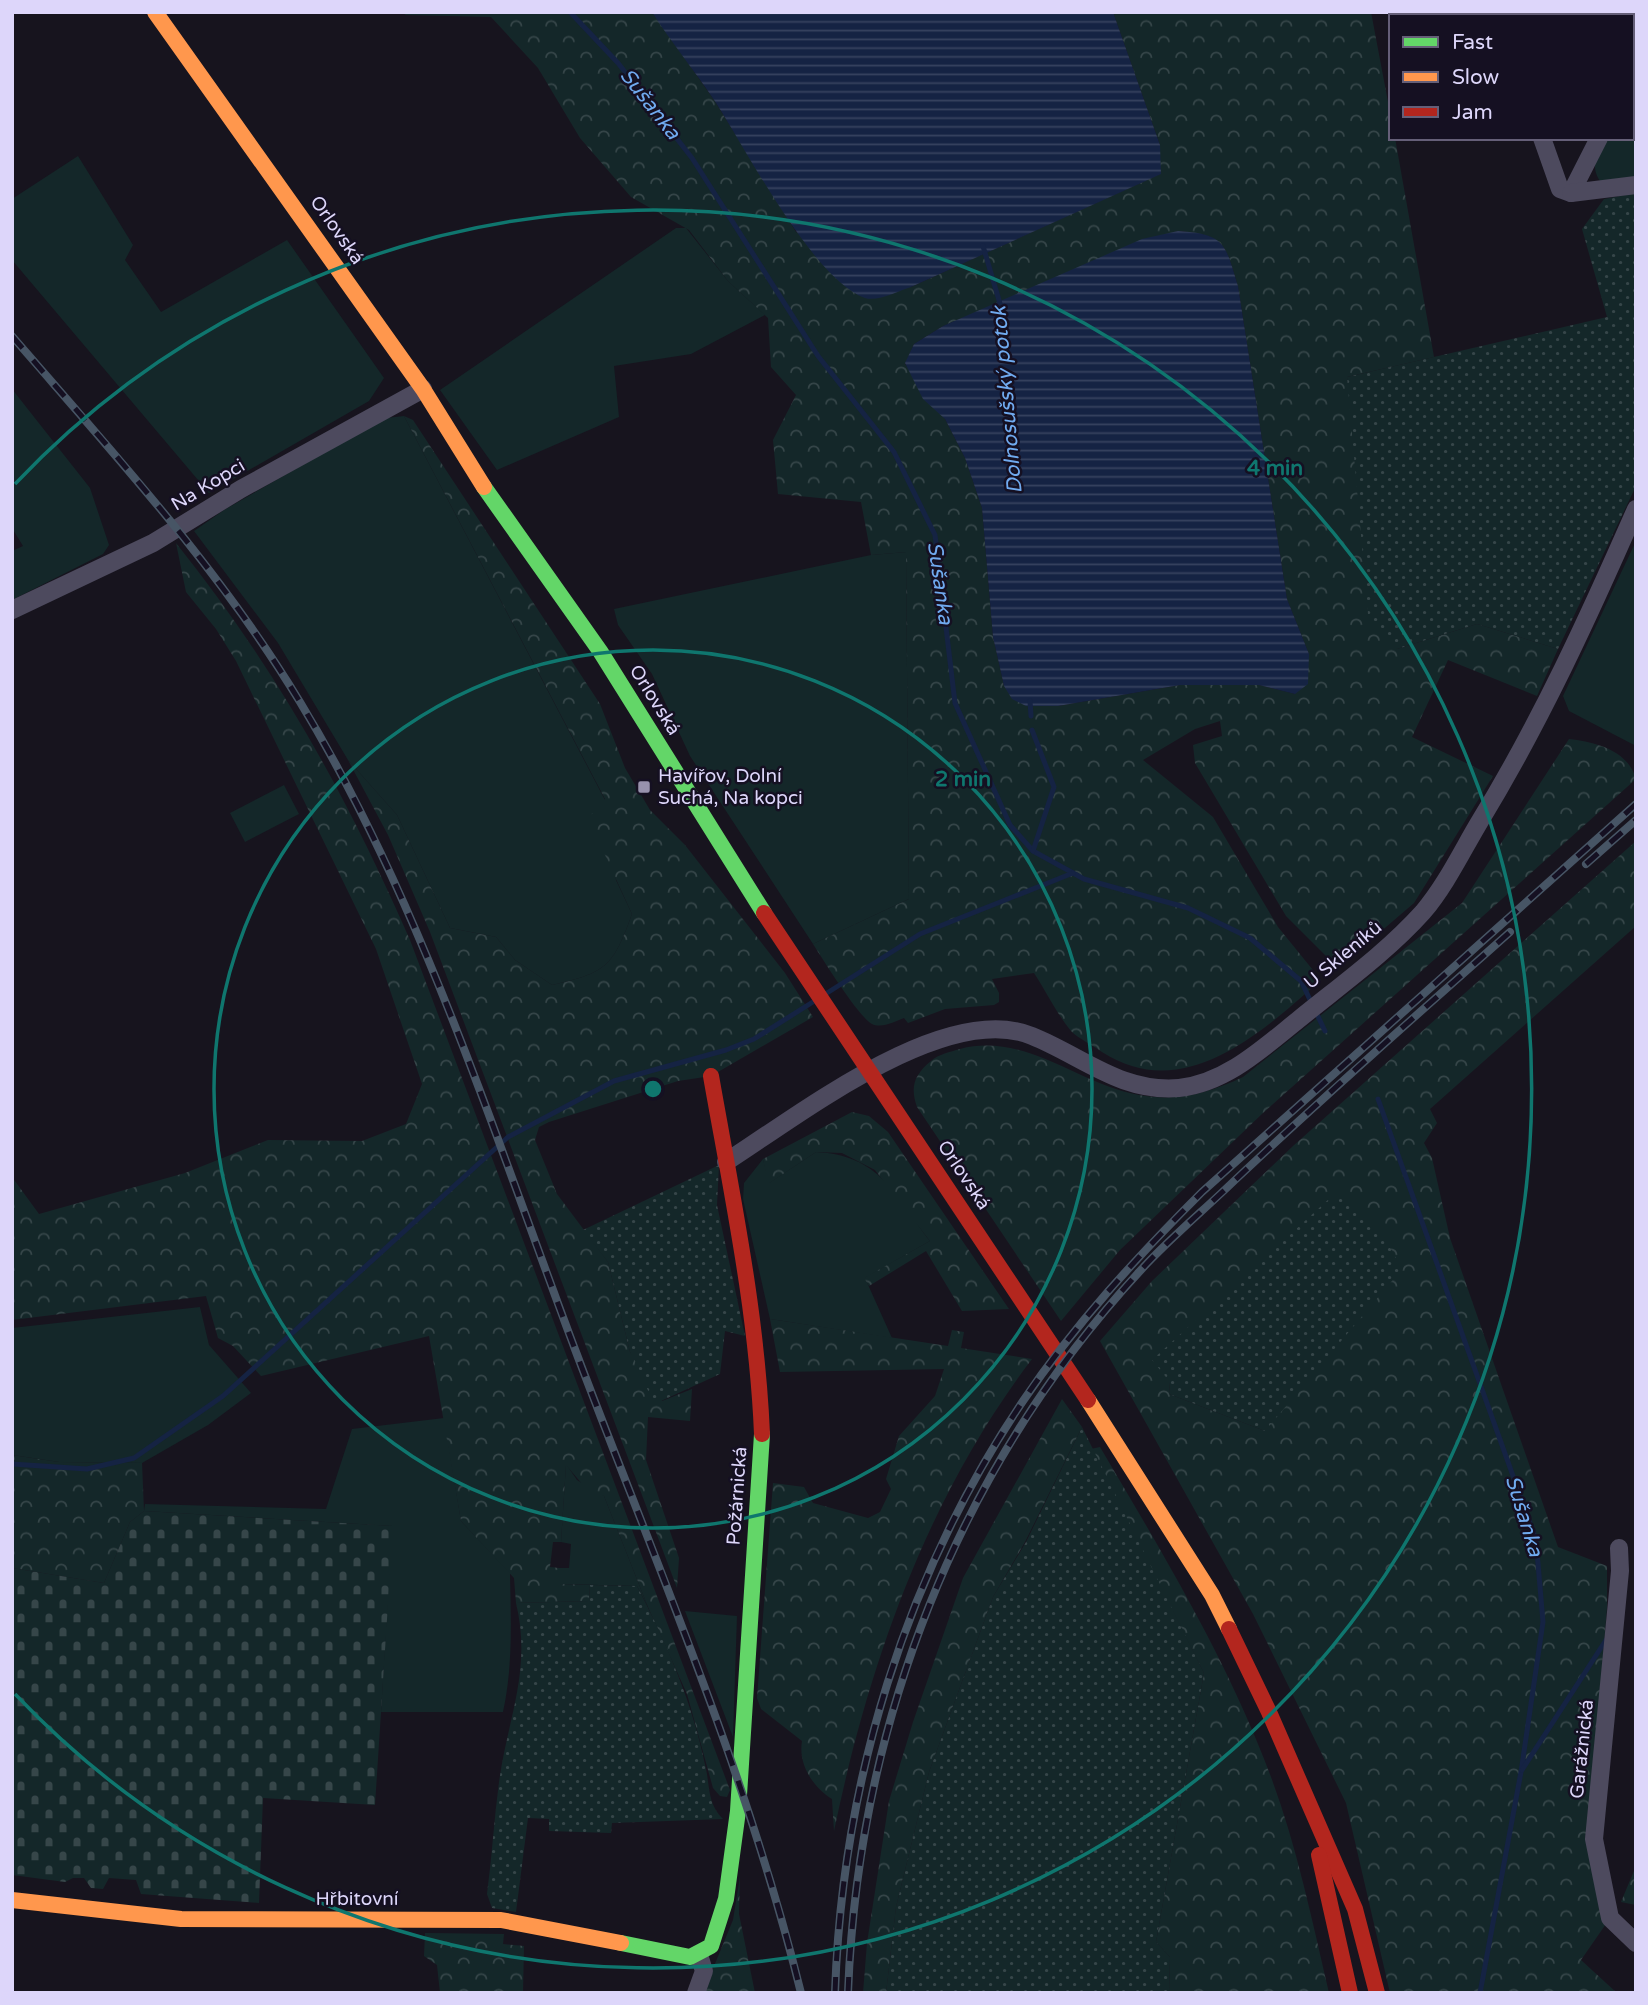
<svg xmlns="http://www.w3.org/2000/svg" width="1648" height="2005" font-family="'Varela Round',sans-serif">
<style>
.grass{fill:#142729}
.forest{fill:url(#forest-crowns);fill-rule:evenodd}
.cemetery{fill:url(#cemetery-stones)}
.park{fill:url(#park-dots)}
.water{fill:url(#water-rules)}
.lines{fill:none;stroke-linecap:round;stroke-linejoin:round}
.stream{stroke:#152343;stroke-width:5}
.street{stroke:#4d4a5e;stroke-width:18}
.fast{stroke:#63d668;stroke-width:16}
.slow{stroke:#ff974d;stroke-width:16}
.jam{stroke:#b3261e;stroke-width:16}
.rail-casing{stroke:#475565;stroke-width:8}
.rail{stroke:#151022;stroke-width:5;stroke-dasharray:16;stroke-linecap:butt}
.ring{fill:none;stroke:#0f766e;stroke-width:3.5}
.poi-dot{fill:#9892ad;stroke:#151022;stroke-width:2.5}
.labels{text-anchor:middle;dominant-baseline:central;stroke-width:5;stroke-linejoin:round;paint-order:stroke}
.street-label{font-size:19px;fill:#ddd6fa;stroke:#151022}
.poi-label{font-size:19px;fill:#ddd6fa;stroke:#151022;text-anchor:start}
.water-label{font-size:21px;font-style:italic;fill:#70aaef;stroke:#151022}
.centre{fill:#0f766e;stroke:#151022;stroke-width:3.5}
.ring-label{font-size:21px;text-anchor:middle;font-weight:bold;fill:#0f766e;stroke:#151022;stroke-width:5;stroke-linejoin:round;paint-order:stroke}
</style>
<defs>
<pattern id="forest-crowns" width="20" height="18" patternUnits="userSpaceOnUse" patternTransform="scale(1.75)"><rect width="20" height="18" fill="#142729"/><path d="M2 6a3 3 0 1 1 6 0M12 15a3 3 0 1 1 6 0" fill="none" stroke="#364649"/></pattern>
<pattern id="cemetery-stones" width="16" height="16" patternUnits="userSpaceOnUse" patternTransform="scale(1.75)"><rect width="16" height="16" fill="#142729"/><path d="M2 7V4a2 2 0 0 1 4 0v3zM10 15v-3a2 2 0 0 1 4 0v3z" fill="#364649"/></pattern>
<pattern id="park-dots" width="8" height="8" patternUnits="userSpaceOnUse" patternTransform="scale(1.75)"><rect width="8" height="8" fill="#142729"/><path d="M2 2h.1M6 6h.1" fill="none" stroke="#364649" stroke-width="1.8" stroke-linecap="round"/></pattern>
<pattern id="water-rules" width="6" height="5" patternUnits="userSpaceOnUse" patternTransform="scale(1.75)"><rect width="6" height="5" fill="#152343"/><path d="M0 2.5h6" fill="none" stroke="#37425f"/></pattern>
</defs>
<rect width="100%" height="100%" fill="#17141e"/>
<g class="grass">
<path d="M1636 79V182L1600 181C1590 166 1597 154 1603 138H1632V86Z"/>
<polygon points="78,156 133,245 125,260 161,312 287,240 384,378 369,401 209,493 12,260 12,199"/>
<polygon points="676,228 686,228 728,281 765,315 691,354 614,366 619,417 497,470 440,390"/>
<polygon points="12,389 90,488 109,545 103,554 12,600 12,551 23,546 12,528"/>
<path d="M404 416 605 800 616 880 632 914C613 967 606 973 552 985L515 960 496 937 450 928 397 815 348 760 278 643 194 531 224 510 367 428 386 418Z"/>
<polygon points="1636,541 1636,746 1569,711 1563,696"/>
<polygon points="906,552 909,899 813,944 690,756 652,674 618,625 614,609 871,555"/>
<polygon points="284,785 299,814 245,842 230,813"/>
<path d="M816 1152C880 1155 895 1195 930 1241L865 1278 892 1338 770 1319 743 1199 744 1183 763 1159 769 1183Z"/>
<polygon points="200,1307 209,1345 251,1393 208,1425 142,1463 59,1462 12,1455 12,1328"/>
<path d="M444 1418 461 1521 510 1573C511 1620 513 1667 503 1712H381L392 1526 144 1511 145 1504 326 1509 352 1429Z"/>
<polygon points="566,1464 577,1480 604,1496 648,1607 637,1586 559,1584 559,1568 569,1568 571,1544 561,1542"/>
<polygon points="685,1611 737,1616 733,1737"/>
</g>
<g class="forest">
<path d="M401 12H652L714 100 796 232 911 287 1160 174V145L1113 12H1371L1391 118V138H1395L1434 357 1347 377 1397 649 1477 624 1558 649 1537 696 1448 660 1412 737 1493 776 1414 903 1344 963 1337 964 1330 960 1286 916 1195 763 1193 745 1222 736 1220 721 1195 729 1143 760 1213 817 1278 927 1321 980C1262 1032 1184 1105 1102 1052 1093 1045 1079 1039 1071 1031 1057 1014 1046 991 1034 973L992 979 999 993V1002L994 1005 945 1009 908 1023 904 1018C895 1021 882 1029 872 1024 858 1016 824 961 813 944L909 899 906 552 871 555 861 502 778 494 773 440 796 395 771 367 768 318 728 281 689 230 631 197 580 138 538 68 491 17 406 15ZM1178 231C1226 235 1225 244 1238 286L1287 599 1309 654 1295 694 1259 685H1180L1058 706 1004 686 993 637 982 508 965 458 945 419 905 364 914 344 943 326Z"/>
<path d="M404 416 413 420 600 704 625 768 650 810 685 845 785 973 813 1017 711 1076 678 1081 549 1122 539 1127 535 1140 557 1194 608 1262 630 1352 662 1401 692 1389 690 1421 648 1417 646 1460 679 1558 677 1588 430 932 388 835 348 760 397 815 450 928 496 937 515 960 552 985C606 973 613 967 632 914L588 818 605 799Z"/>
<path d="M176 543C276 668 346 794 410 940L730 1790 727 1797 720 1796 713 1788 687 1694 648 1607 604 1496 589 1492 566 1465 561 1542H553L550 1567 559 1568V1584L590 1585 589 1601 516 1603 514 1578 461 1521 429 1336 261 1376 233 1346 218 1338 206 1296 12 1320V1177L39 1214 185 1173 268 1140 362 1141 406 1124 422 1084 376 949 236 661 216 629 186 592Z"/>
<path d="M1569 739C1595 742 1628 750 1636 779L1263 1113 1120 1250 1061 1321 917 1107C910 1087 914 1075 931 1061 939 1054 950 1052 960 1049 1026 1032 1077 1084 1139 1095 1177 1102 1209 1093 1243 1077L1462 903Z"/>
<path d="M1636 841V926L1430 1109 1437 1123 1424 1143 1432 1158 1450 1238 1558 1547 1607 1566V1607L1589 1833 1608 1921 1581 1960 1617 1993H1390L1346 1803 1253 1614 1100 1341 1152 1281 1293 1146ZM1170 1382 1265 1431 1169 1394Z"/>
<polygon points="852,1112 869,1116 888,1132 1009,1309 962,1311 926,1251 869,1286 864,1278 930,1241 875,1170 842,1153 816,1152 768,1184 763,1159"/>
<path d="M770 1319 948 1346 952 1330 964 1332 961 1348 1032 1359C927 1497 869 1663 834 1831L832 1799C813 1787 798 1765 802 1741L761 1709 757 1698 773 1483 804 1487 813 1503 868 1518 880 1512 891 1489 886 1479 899 1436 935 1396 944 1369 780 1372Z"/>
<polygon points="1062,1399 1082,1427 1025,1542 993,1597 929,1772 896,1907 886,1993 863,1993 867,1943 889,1801 913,1722 963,1578"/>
<path d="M1100 1447C1163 1554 1228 1661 1271 1777 1297 1847 1312 1920 1329 1993H1169L1170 1957 1156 1942 1204 1673 1091 1449Z"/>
<polygon points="12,1455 59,1462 142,1463 144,1511 130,1522 104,1583 12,1568"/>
<polygon points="1636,1866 1636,1905 1621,1902"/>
<polygon points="740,1877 739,1914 755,1993 703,1993 733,1920"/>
<polygon points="425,1933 504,1934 503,1944 524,1946 523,1993 440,1993 437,1965 424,1956"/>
</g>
<polygon class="cemetery" points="144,1511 393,1526 375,1805 263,1798 259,1903 141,1894 136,1880 109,1878 103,1889 91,1888 84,1878 73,1878 65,1882 12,1875 12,1568 104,1583 130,1522"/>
<g class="park">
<polygon points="1636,193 1636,486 1558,649 1477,624 1397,649 1368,614 1347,377 1607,317 1582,229 1604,199"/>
<polygon points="719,1165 717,1205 745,1336 725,1331 720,1374 661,1401 652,1399 630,1352 608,1262 583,1230"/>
<polygon points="1329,1199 1343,1199 1381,1231 1402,1269 1265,1431 1169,1394 1170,1382 1152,1360"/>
<polygon points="1082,1427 1204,1673 1156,1942 1170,1957 1169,1993 886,1993 896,1907 929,1772 993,1597 1026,1542"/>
<path d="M590 1585 637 1586C668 1646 693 1704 706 1769 710 1789 708 1804 723 1819L612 1823 611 1833 549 1831V1819L528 1818 516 1912 492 1908 487 1894C492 1857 494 1819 499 1782 508 1717 532 1670 516 1603L589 1601Z"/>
</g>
<g class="water">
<path d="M652 12H1113L1160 145 1161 174 911 287C898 291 878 302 865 298 813 280 745 147 714 100 694 70 671 42 652 12Z"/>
<path d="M1178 231C1226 234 1225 244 1238 286L1287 599 1309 654 1308 684 1295 694 1259 685H1180L1058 706H1026L1012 699 1004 686 993 637 982 508 965 458 945 419 923 399 905 363 914 344 943 326 1142 239Z"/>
</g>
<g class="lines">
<g class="stream">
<polyline points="570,12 618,63 692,158 818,356 894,452 935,535 955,703 1010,825 1033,851 1084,879 1188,908 1250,938 1301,981 1325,1031"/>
<polyline points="983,246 1001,307"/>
<polyline points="1030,701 1031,716"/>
<polyline points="1032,730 1054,787 1033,851"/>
<polyline points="827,993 920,934 1073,873"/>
<polyline points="1378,1099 1536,1540 1543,1622 1521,1772 1480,1993"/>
<polyline points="12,1464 87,1469 134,1458 223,1396 508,1137 614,1081 726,1050 754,1039 816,1000"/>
<polyline points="1522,1770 1606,1640"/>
</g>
<g class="street">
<polyline points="1632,73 1636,63"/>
<polyline points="1542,138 1560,189 1571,193 1599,138"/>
<polyline points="1571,193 1636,185"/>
<polyline points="12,610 153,543 241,489 423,389"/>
<path d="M726 1162C798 1116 946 1000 1032 1036 1082 1056 1121 1093 1179 1088 1226 1083 1263 1048 1298 1020 1341 985 1386 953 1423 912 1446 885 1462 851 1480 821 1541 721 1589 616 1636 509"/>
<polyline points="1619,1548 1620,1571 1594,1839 1610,1918 1636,1943"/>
<polyline points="696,1993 704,1971 699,1955"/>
</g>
<g class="fast">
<polyline points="484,487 600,651 764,913"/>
<polyline points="621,1943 690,1957 711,1946 726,1899 738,1811 762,1434"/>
</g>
<g class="slow">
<polyline points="155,12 423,389 484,487"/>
<polyline points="1088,1400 1212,1595 1229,1629"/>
<polyline points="12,1900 181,1919 501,1920 621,1943"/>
</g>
<g class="jam">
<polyline points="764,913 1088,1400"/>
<path d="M711 1076C732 1195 757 1313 762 1434"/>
<polyline points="1229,1629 1269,1712 1355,1909 1377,1993"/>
<polyline points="1319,1855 1350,1993"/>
</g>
<g class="rail-casing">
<g id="rail">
<path d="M12 336C114 454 219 568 300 702 421 901 494 1134 576 1352 656 1564 747 1773 801 1993"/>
<polyline points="1586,864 1636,820"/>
<path d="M835 1993C842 1782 905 1576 1023 1401 1075 1324 1137 1257 1202 1192L1636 804"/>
<path d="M848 1993C858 1725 957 1469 1140 1271 1169 1239 1203 1211 1234 1181 1324 1096 1418 1014 1510 932"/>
</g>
</g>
<use href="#rail" class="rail"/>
</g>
<g class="ring">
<circle cx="653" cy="1089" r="439"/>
<path d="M15 484A879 879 0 1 1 15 1694"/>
</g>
<rect class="poi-dot" x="637" y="780" width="14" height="14" rx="3.5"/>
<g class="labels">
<g class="street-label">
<text transform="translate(337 230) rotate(55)">Orlovská</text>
<text transform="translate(208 485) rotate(-31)">Na Kopci</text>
<text transform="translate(655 700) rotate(58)">Orlovská</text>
<text transform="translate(1343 955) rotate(-40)">U Skleníků</text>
<text transform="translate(964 1175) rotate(56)">Orlovská</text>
<text transform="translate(737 1496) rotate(-86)">Požárnická</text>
<text transform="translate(1582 1749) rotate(-84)">Garážnická</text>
<text x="357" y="1899">Hřbitovní</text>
</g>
<g class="poi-label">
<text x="658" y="776">Havířov, Dolní<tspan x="658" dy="22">Suchá, Na kopci</tspan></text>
</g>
<g class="water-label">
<text transform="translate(650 104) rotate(52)">Sušanka</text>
<text transform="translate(1007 400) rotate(-95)">Dolnosušský potok</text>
<text transform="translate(940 583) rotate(82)">Sušanka</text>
<text transform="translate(1524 1516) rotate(73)">Sušanka</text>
</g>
</g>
<circle cx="653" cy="1089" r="10" class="centre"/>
<g class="ring-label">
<text x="1275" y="475">4 min</text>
<text x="963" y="786">2 min</text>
</g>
<rect width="1648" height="2005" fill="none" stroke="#ddd6fa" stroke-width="28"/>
<rect x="1389" y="14" width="245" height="126" fill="#151022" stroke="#655f78" stroke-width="2"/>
<rect x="1403" y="37" width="35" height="10" fill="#63d668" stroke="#655f78" stroke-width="2"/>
<text x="1452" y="49" font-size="21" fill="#ddd6fa">Fast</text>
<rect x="1403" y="72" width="35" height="10" fill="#ff974d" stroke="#655f78" stroke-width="2"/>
<text x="1452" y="84" font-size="21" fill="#ddd6fa">Slow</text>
<rect x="1403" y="107" width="35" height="10" fill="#b3261e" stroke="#655f78" stroke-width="2"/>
<text x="1452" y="119" font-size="21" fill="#ddd6fa">Jam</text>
</svg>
